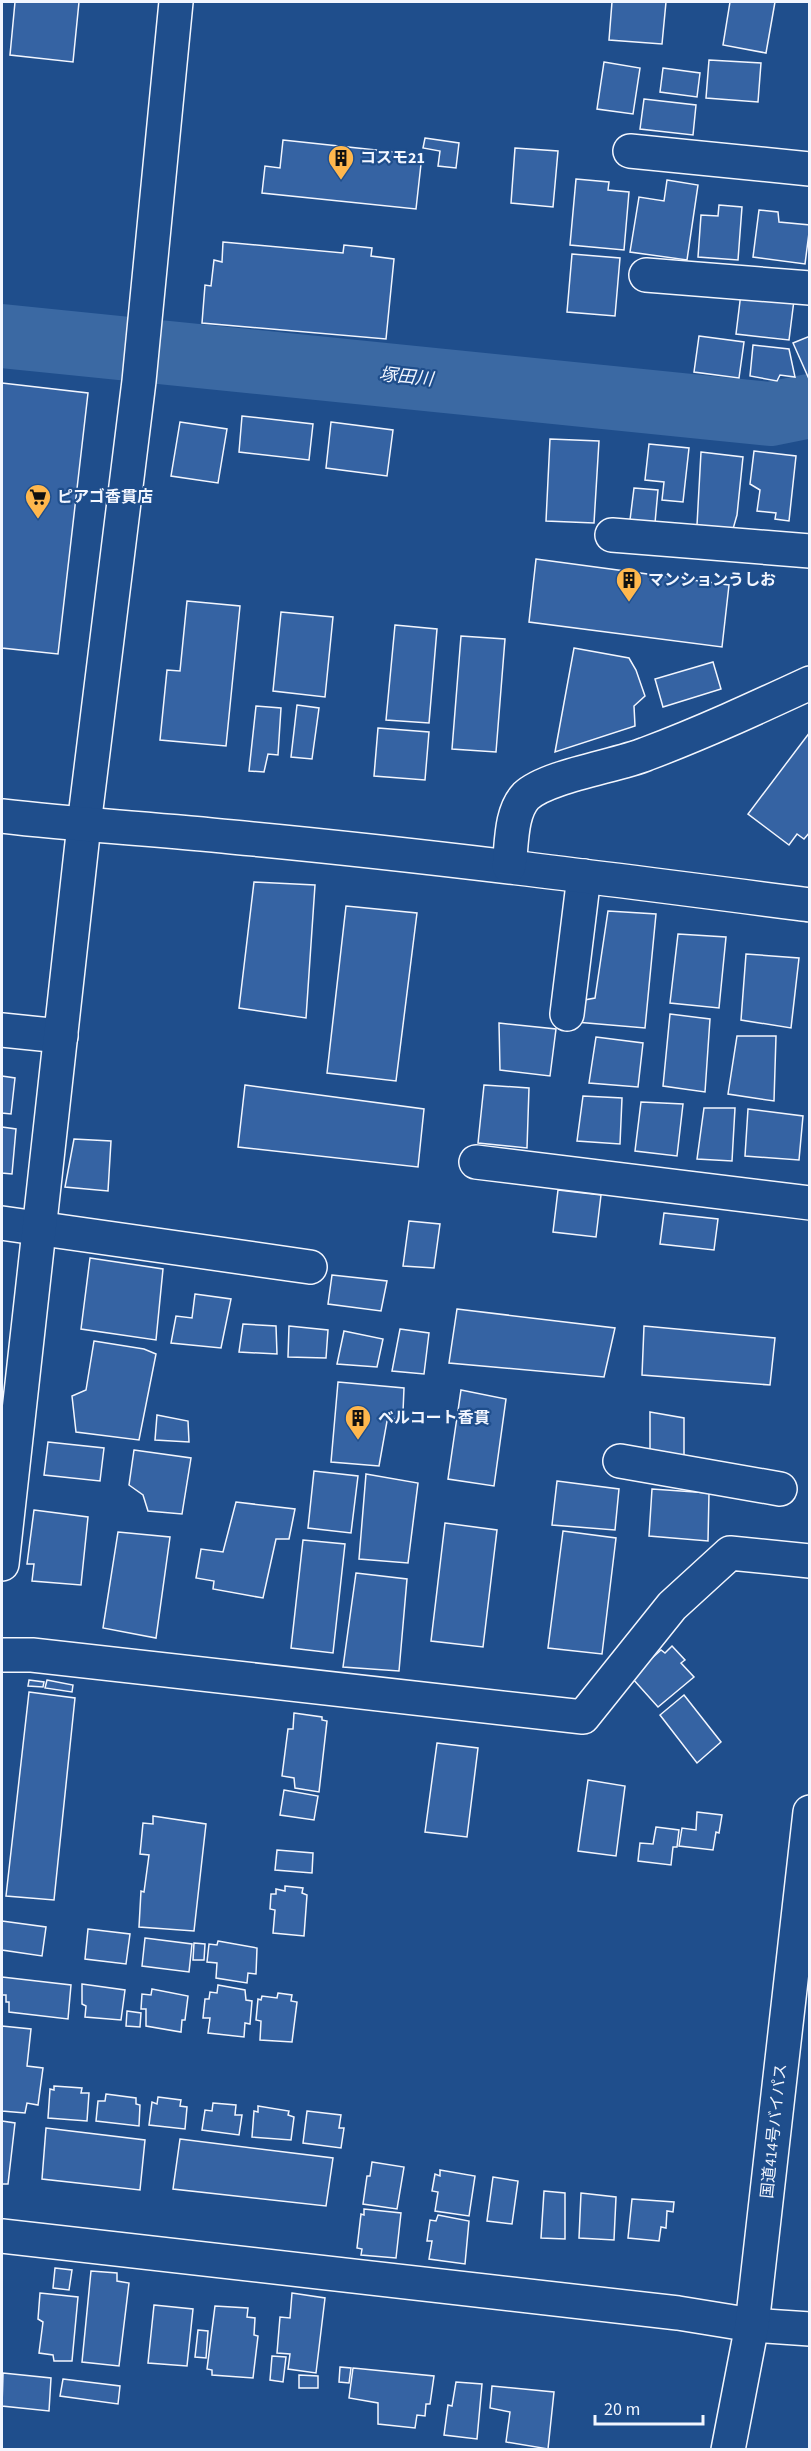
<svg xmlns="http://www.w3.org/2000/svg" width="811" height="2451" font-family="'Source Sans 3','Noto Sans JP',sans-serif">
<style>
.lines{fill:none;stroke-linecap:round;stroke-linejoin:round}
.river{stroke:#3b69a3;stroke-width:64}
.building{fill:#3563a3;stroke:#f2f6ff;stroke-width:1.5}
.street-casing{stroke:#f2f6ff;stroke-width:36}
.secondary-casing{stroke:#f2f6ff;stroke-width:36}
.highway-casing{stroke:#f2f6ff;stroke-width:36}
.street{stroke:#1f4e8c;stroke-width:33}
.secondary{stroke:#1f4e8c;stroke-width:33}
.highway{stroke:#1f4e8c;stroke-width:33}
.labels{text-anchor:middle;dominant-baseline:central;stroke-width:4.5;stroke-linejoin:round;paint-order:stroke}
.poi-label{font-size:16px;font-weight:bold;fill:#f2f6ff;stroke:#1f4e8c;text-anchor:start}
.street-label{font-size:16px;fill:#f2f6ff;stroke:#1f4e8c}
.water-label{font-size:18px;font-style:italic;fill:#f2f6ff;stroke:#1f4e8c}
</style>
<rect width="100%" height="100%" fill="#1f4e8c"/>
<g class="lines">
<polyline class="river" points="2,336 770,414 810,406"/>
</g>
<g class="building">
<polygon points="15,2 79,2 73,62 10,55"/>
<polygon points="612,2 666,2 662,44 609,40"/>
<polygon points="730,2 775,2 766,53 723,45"/>
<polygon points="709,60 761,63 758,102 706,98"/>
<polygon points="604,62 640,68 633,114 597,109"/>
<polygon points="663,68 700,73 697,97 660,92"/>
<polygon points="644,99 696,105 693,135 640,129"/>
<polygon points="425,138 459,143 456,168 438,166 440,151 423,148"/>
<polygon points="283,140 422,155 416,209 262,193 265,166 280,168"/>
<polygon points="515,148 558,151 553,207 511,203"/>
<polygon points="576,179 609,182 608,190 629,192 624,250 570,245"/>
<polygon points="667,180 698,185 687,260 630,252 639,197 664,201"/>
<polygon points="719,205 742,207 738,260 698,257 701,215 718,216"/>
<polygon points="759,210 778,212 779,222 810,225 805,264 753,257"/>
<polygon points="223,242 343,253 344,245 372,248 371,256 394,259 386,339 202,323 205,285 211,286 214,260 222,262"/>
<polygon points="572,254 620,258 615,316 567,312"/>
<polygon points="741,293 794,300 789,340 736,334"/>
<polygon points="699,336 744,342 739,378 694,372"/>
<polygon points="810,336 810,378 809,379 793,343"/>
<polygon points="753,345 789,349 795,377 780,375 777,381 750,376"/>
<polygon points="2,383 88,393 58,654 2,648"/>
<polygon points="242,416 313,424 309,460 239,452"/>
<polygon points="180,422 227,429 218,483 171,476"/>
<polygon points="331,422 393,430 387,476 326,468"/>
<polygon points="550,439 599,441 594,523 546,521"/>
<polygon points="649,444 689,448 683,502 662,500 664,482 645,480"/>
<polygon points="754,451 796,456 789,521 775,519 776,513 757,511 760,490 750,484"/>
<polygon points="701,452 743,457 737,515 733,529 697,525"/>
<polygon points="634,488 658,490 655,523 630,520"/>
<polygon points="536,559 729,585 722,647 529,622"/>
<polygon points="187,601 240,606 226,746 160,740 167,670 180,671"/>
<polygon points="281,612 333,617 325,697 273,691"/>
<polygon points="395,625 437,629 429,723 386,720"/>
<polygon points="461,636 505,639 496,752 452,749"/>
<polygon points="574,648 629,658 636,670 645,696 634,706 635,726 555,752"/>
<polygon points="713,662 721,689 663,707 655,679"/>
<polygon points="297,705 319,708 312,759 291,757"/>
<polygon points="256,706 281,708 278,755 268,754 264,772 249,771"/>
<polygon points="378,728 429,732 425,780 374,776"/>
<polygon points="810,732 810,832 804,839 797,834 789,845 748,814"/>
<polygon points="254,882 315,885 306,1018 239,1008"/>
<polygon points="346,906 417,913 396,1081 327,1073"/>
<polygon points="608,911 656,914 645,1028 576,1022 579,1001 595,998"/>
<polygon points="678,934 726,937 719,1008 670,1003"/>
<polygon points="746,954 799,958 791,1028 741,1020"/>
<polygon points="670,1014 710,1019 705,1092 663,1086"/>
<polygon points="499,1023 556,1029 550,1076 500,1070"/>
<polygon points="737,1036 776,1036 774,1101 728,1094"/>
<polygon points="596,1037 643,1043 638,1087 589,1083"/>
<polygon points="2,1076 15,1078 11,1114 2,1113"/>
<polygon points="245,1085 424,1109 418,1167 238,1147"/>
<polygon points="484,1085 529,1088 527,1148 478,1143"/>
<polygon points="583,1096 622,1098 620,1144 577,1141"/>
<polygon points="641,1102 683,1104 677,1156 635,1151"/>
<polygon points="704,1108 735,1108 732,1161 697,1159"/>
<polygon points="748,1109 803,1116 799,1160 745,1156"/>
<polygon points="2,1127 16,1129 12,1174 2,1173"/>
<polygon points="74,1139 111,1141 108,1191 65,1187"/>
<polygon points="558,1190 601,1195 596,1237 553,1232"/>
<polygon points="664,1213 718,1219 714,1250 660,1244"/>
<polygon points="409,1221 440,1224 434,1268 403,1266"/>
<polygon points="90,1258 163,1269 156,1340 81,1329"/>
<polygon points="332,1275 387,1281 381,1311 328,1304"/>
<polygon points="195,1294 231,1299 221,1348 171,1343 176,1316 192,1318"/>
<polygon points="457,1309 615,1328 604,1377 449,1363"/>
<polygon points="243,1324 276,1326 277,1354 239,1352"/>
<polygon points="289,1326 328,1330 326,1358 288,1357"/>
<polygon points="644,1326 775,1338 770,1385 642,1375"/>
<polygon points="400,1329 429,1333 424,1374 392,1371"/>
<polygon points="344,1331 383,1339 377,1367 337,1364"/>
<polygon points="94,1341 144,1349 156,1354 139,1440 76,1432 72,1396 86,1390"/>
<polygon points="338,1382 404,1388 403,1412 395,1419 387,1421 379,1466 331,1462"/>
<polygon points="461,1390 506,1399 494,1486 448,1479"/>
<polygon points="650,1412 684,1418 684,1455 650,1457"/>
<polygon points="157,1415 188,1421 189,1442 155,1440"/>
<polygon points="48,1442 104,1448 100,1481 44,1475"/>
<polygon points="134,1450 191,1458 182,1514 148,1511 143,1495 129,1485"/>
<polygon points="314,1471 358,1476 351,1533 308,1528"/>
<polygon points="366,1474 418,1483 408,1563 359,1559"/>
<polygon points="557,1481 619,1489 615,1530 552,1525"/>
<polygon points="652,1489 709,1493 708,1541 649,1536"/>
<polygon points="236,1502 295,1509 289,1539 276,1539 263,1598 213,1589 214,1581 196,1578 201,1549 223,1552"/>
<polygon points="34,1510 88,1517 81,1585 32,1581 34,1564 27,1564"/>
<polygon points="445,1523 497,1530 483,1647 431,1641"/>
<polygon points="563,1531 616,1538 602,1654 548,1648"/>
<polygon points="118,1532 170,1537 156,1638 103,1628"/>
<polygon points="303,1540 345,1544 333,1653 291,1648"/>
<polygon points="356,1573 407,1579 399,1671 343,1667"/>
<polygon points="672,1646 685,1660 681,1663 694,1677 658,1707 632,1678 649,1654 653,1657 661,1650 665,1653"/>
<polygon points="29,1680 44,1682 43,1687 28,1686"/>
<polygon points="47,1680 73,1685 72,1692 45,1688"/>
<polygon points="29,1692 75,1698 54,1900 6,1896"/>
<polygon points="684,1695 721,1742 697,1763 660,1715"/>
<polygon points="294,1713 322,1717 322,1720 327,1721 319,1792 295,1788 294,1778 282,1776 288,1729 293,1729"/>
<polygon points="437,1743 478,1748 467,1837 425,1832"/>
<polygon points="588,1780 625,1786 616,1856 578,1851"/>
<polygon points="284,1790 318,1796 314,1820 280,1815"/>
<polygon points="697,1812 722,1815 719,1833 716,1832 713,1850 679,1846 682,1828 696,1830"/>
<polygon points="153,1816 206,1824 194,1931 139,1927 141,1891 144,1892 149,1855 140,1854 143,1823 153,1824"/>
<polygon points="656,1827 679,1830 677,1847 673,1847 671,1865 638,1861 640,1843 653,1844"/>
<polygon points="277,1850 313,1853 312,1873 275,1870"/>
<polygon points="285,1886 303,1888 302,1893 307,1895 304,1936 273,1933 275,1910 270,1909 271,1894 276,1894 276,1889 285,1891"/>
<polygon points="2,1921 46,1927 42,1956 2,1950"/>
<polygon points="88,1929 130,1934 126,1964 85,1959"/>
<polygon points="145,1938 192,1944 189,1972 142,1966"/>
<polygon points="218,1941 257,1948 256,1974 248,1973 247,1983 216,1978 217,1963 207,1962 209,1944 217,1945"/>
<polygon points="194,1943 205,1944 204,1960 193,1960"/>
<polygon points="2,1977 71,1985 68,2019 9,2012 9,2002 6,2002 6,1995 2,1995"/>
<polygon points="82,1984 125,1990 121,2020 85,2017 86,2006 82,2004"/>
<polygon points="218,1985 245,1990 246,2000 252,2001 250,2024 245,2023 244,2037 208,2033 210,2018 203,2018 205,1999 209,1999 210,1992 217,1993"/>
<polygon points="152,1989 188,1996 185,2020 182,2020 181,2032 146,2026 146,2009 141,2009 142,1994 151,1995"/>
<polygon points="278,1993 292,1995 291,2001 297,2002 292,2042 260,2040 261,2021 256,2020 258,1999 261,2000 262,1996 277,1998"/>
<polygon points="127,2011 141,2013 140,2027 126,2026"/>
<polygon points="2,2026 31,2029 27,2066 43,2068 38,2105 27,2103 25,2113 2,2111"/>
<polygon points="54,2086 82,2088 81,2093 89,2093 87,2121 48,2118 50,2089 54,2090"/>
<polygon points="106,2094 136,2098 136,2104 140,2105 139,2126 96,2121 98,2101 105,2101"/>
<polygon points="158,2097 181,2100 180,2106 187,2107 185,2129 149,2125 152,2102 157,2104"/>
<polygon points="213,2103 236,2105 235,2115 242,2115 239,2135 202,2130 205,2110 212,2111"/>
<polygon points="258,2106 289,2111 288,2115 294,2117 291,2140 252,2137 254,2111 258,2112"/>
<polygon points="307,2111 341,2115 339,2128 344,2128 341,2148 303,2143"/>
<polygon points="2,2121 15,2123 8,2184 2,2184"/>
<polygon points="46,2128 145,2140 140,2190 42,2179"/>
<polygon points="180,2139 333,2158 326,2206 173,2189"/>
<polygon points="372,2162 404,2167 397,2209 363,2204 367,2176 370,2176"/>
<polygon points="440,2170 475,2176 469,2216 435,2211 438,2192 432,2191 435,2174 440,2176"/>
<polygon points="493,2177 518,2181 512,2224 487,2221"/>
<polygon points="544,2191 565,2193 565,2239 541,2238"/>
<polygon points="581,2193 616,2197 614,2240 579,2238"/>
<polygon points="632,2199 674,2202 673,2212 667,2211 666,2228 661,2227 659,2241 628,2238"/>
<polygon points="364,2209 401,2213 396,2258 361,2255 362,2249 357,2248 361,2214 364,2215"/>
<polygon points="438,2215 469,2221 465,2264 429,2259 432,2241 427,2241 430,2220 436,2221"/>
<polygon points="55,2268 72,2270 69,2290 53,2288"/>
<polygon points="91,2271 117,2273 117,2281 129,2283 119,2366 82,2362"/>
<polygon points="40,2293 78,2297 72,2361 54,2361 53,2355 39,2353 43,2322 38,2319"/>
<polygon points="292,2293 325,2298 316,2373 288,2369 290,2354 277,2353 280,2317 290,2318"/>
<polygon points="154,2305 193,2309 187,2366 148,2363"/>
<polygon points="215,2306 248,2308 247,2317 255,2318 254,2335 258,2336 253,2378 212,2375 212,2370 207,2369"/>
<polygon points="198,2330 208,2331 206,2358 195,2357"/>
<polygon points="272,2356 286,2357 283,2382 270,2380"/>
<polygon points="340,2367 351,2368 349,2383 339,2382"/>
<polygon points="353,2368 434,2376 430,2404 426,2404 425,2416 417,2415 415,2428 378,2424 378,2403 349,2398"/>
<polygon points="3,2373 51,2378 49,2411 2,2406"/>
<polygon points="299,2375 318,2376 318,2388 299,2388"/>
<polygon points="63,2379 120,2386 118,2404 60,2396"/>
<polygon points="456,2382 482,2384 477,2439 444,2435 448,2405 452,2406"/>
<polygon points="492,2386 554,2392 548,2449 506,2442 510,2412 490,2408"/>
</g>
<g class="lines">
<g class="street-casing">
<g id="street">
<polyline points="630,151 810,169"/>
<polyline points="646,275 810,288"/>
<polyline points="612,535 810,551"/>
<polyline points="567,1014 584,876"/>
<polyline points="2,1030 61,1036"/>
<polyline points="476,1162 810,1203"/>
<polyline points="2,1223 310,1267"/>
<polyline points="620,1461 780,1489"/>
<polyline points="2,1564 84,825 139,381 176,2"/>
<polyline points="2,1655 32,1655 583,1717 672,1606 730,1553 810,1561"/>
<polyline points="2,2236 678,2313 752,2325"/>
</g>
</g>
<g class="secondary-casing">
<g id="secondary">
<path d="M2 816C78 825 155 829 232 837 425 855 617 880 810 905"/>
<path d="M509 866C512 845 510 813 526 796 547 776 617 766 646 754 702 733 756 708 810 683"/>
<polyline points="752,2325 810,2329"/>
</g>
</g>
<g class="highway-casing">
<polyline id="highway" points="728,2450 752,2325 810,1812"/>
</g>
<use href="#street" class="street"/>
<use href="#secondary" class="secondary"/>
<use href="#highway" class="highway"/>
</g>
<defs>
<g id="building-pin" transform="scale(1.35)"><path d="M0 17L-7.5 6A9.5 9.5 0 1 1 7.5 6Z" fill="#ffb74d" stroke="#1f4e8c"/><path d="M-4-6H4V6H1V3H-1V6H-4ZM-2.5-4.3h1.7v1.8h-1.7ZM.8-4.3h1.7v1.8H.8ZM-2.5-1h1.7V.8h-1.7ZM.8-1h1.7V.8H.8Z" fill="#111"/></g>
<g id="supermarket-pin" transform="scale(1.35)"><path d="M0 17L-7.5 6A9.5 9.5 0 1 1 7.5 6Z" fill="#ffb74d" stroke="#1f4e8c"/><path d="M-6-5.5h2.5l.6 2H6L4.5 2H-2.5L-4.4-4H-6ZM-1.5 3.2a1.3 1.3 0 1 0 .1 0ZM3 3.2a1.3 1.3 0 1 0 .1 0Z" fill="#111"/></g>
</defs>
<g fill-rule="evenodd">
<use href="#building-pin" x="341" y="158"/>
<use href="#supermarket-pin" x="38" y="497"/>
<use href="#building-pin" x="629" y="580"/>
<use href="#building-pin" x="358" y="1418"/>
</g>
<g class="labels">
<g class="poi-label">
<text x="360" y="158">コスモ21</text>
<text x="57" y="497">ピアゴ香貫店</text>
<text x="648" y="580">マンションうしお</text>
<text x="378" y="1418">ベルコート香貫</text>
</g>
<g class="street-label">
<text transform="translate(774 2131) rotate(-84)">国道414号バイパス</text>
</g>
<g class="water-label">
<text transform="translate(406 377) rotate(6)">塚田川</text>
</g>
</g>
<rect width="811" height="2451" fill="none" stroke="#f2f6ff" stroke-width="6"/>
<path d="M595 2415v9h108v-9" fill="none" stroke="#f2f6ff" stroke-width="3"/>
<text x="604" y="2415" font-size="18" fill="#f2f6ff" stroke="#1f4e8c" stroke-width="4.5" paint-order="stroke">20 m</text>
</svg>
